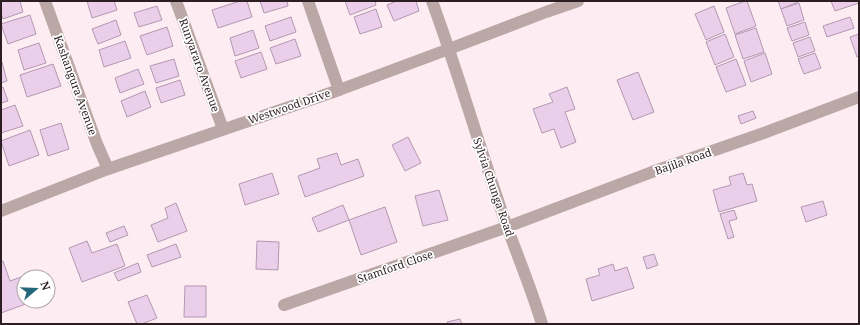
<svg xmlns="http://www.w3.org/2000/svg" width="860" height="325" font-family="'Noto Serif',serif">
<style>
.building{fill:#ebcee9;stroke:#b398b1}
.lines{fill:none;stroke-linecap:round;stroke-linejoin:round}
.minor{stroke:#baa7a6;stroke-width:12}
.labels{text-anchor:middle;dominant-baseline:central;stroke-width:3.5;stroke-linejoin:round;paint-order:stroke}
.street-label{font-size:11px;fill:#2c1e23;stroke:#fff}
</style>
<rect width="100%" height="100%" fill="#fdecf2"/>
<g class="building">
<polygon points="1,1 20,1 23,12 3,19 1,13"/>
<polygon points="87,1 114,1 117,10 92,18"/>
<polygon points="240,1 247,1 252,17 218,28 212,10"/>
<polygon points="260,1 287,1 288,6 264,13"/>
<polygon points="345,1 375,1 376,5 350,15"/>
<polygon points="397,1 416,1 419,11 394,21 387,5"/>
<polygon points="745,1 747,1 756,26 735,34 726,8"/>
<polygon points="778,1 798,1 798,2 781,9"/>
<polygon points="831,1 859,1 859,3 835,11"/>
<polygon points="799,3 804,20 787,26 781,9"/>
<polygon points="157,6 162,20 139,27 134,13"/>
<polygon points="714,6 724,32 706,40 695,14"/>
<polygon points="376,9 382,27 360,34 354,17"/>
<polygon points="30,15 36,34 8,44 1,24"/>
<polygon points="291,17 296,32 270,41 265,26"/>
<polygon points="850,17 854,28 827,37 823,26"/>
<polygon points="116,20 121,35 98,44 92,29"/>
<polygon points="805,22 809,35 792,41 787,28"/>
<polygon points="167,27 173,46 147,55 140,36"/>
<polygon points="756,28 764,52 743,59 735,35"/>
<polygon points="253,30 259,48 235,56 230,38"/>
<polygon points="725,34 734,57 715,65 706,42"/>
<polygon points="859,34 859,56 857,57 850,37"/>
<polygon points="810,37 815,51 798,57 793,43"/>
<polygon points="295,39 301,56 276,64 270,48"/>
<polygon points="125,41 131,58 104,67 99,50"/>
<polygon points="39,43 46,63 24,70 18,50"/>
<polygon points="261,52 267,69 241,78 235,61"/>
<polygon points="765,53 772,74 751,82 744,61"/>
<polygon points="815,53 821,68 804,74 798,59"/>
<polygon points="174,59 179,76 156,83 150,66"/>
<polygon points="736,59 746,85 726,92 716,67"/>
<polygon points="2,62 7,81 1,83 1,63"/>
<polygon points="53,64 61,86 27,97 20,75"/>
<polygon points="138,69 144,84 120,93 115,78"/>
<polygon points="638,72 654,112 633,120 617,80"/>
<polygon points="180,80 185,95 161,103 156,88"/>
<polygon points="1,87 3,87 8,101 1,103"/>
<polygon points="567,87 575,109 565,112 576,142 561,148 554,129 542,133 533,109 553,102 549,94"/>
<polygon points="145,91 151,107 127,117 121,101"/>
<polygon points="15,105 23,126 1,133 1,110"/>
<polygon points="753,111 756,118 741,124 738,116"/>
<polygon points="61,123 69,149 48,156 40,130"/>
<polygon points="30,130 39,155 9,166 1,141"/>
<polygon points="408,137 421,163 405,171 392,145"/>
<polygon points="337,153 341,165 358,159 364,176 305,197 298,176 320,168 317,159"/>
<polygon points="272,173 279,194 245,205 239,184"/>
<polygon points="743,173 747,185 752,184 757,201 719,212 713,190 731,185 729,177"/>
<polygon points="439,190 448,220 423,226 415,196"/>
<polygon points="823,201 827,215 806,222 801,207"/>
<polygon points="176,203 187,231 158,242 151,225 168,218 165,208"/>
<polygon points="343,205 349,220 318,232 312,218"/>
<polygon points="385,207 397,242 361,255 349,220"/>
<polygon points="734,210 737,219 729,221 734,237 728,239 720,214"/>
<polygon points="124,226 128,235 110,242 106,233"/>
<polygon points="87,241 92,253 117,244 125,266 82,282 69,248"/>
<polygon points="257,241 279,242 278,270 256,269"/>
<polygon points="176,244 181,257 152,267 147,255"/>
<polygon points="654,254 658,265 647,269 643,257"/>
<polygon points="3,261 10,281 35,272 37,277 24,277 24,301 34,301 1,313 1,262"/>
<polygon points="138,263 141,272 118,281 114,273"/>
<polygon points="613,264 615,271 627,267 634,288 592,301 586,279 600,275 598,269"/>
<polygon points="185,286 206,286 206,317 184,317"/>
<polygon points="147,295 157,318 142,324 137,324 128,302"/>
<polygon points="460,319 462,324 448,324 447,322"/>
</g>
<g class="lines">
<g class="minor">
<polyline points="45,1 97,144 108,169"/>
<polyline points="176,1 223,129"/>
<polyline points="308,1 339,90"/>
<path d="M432 1C459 75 481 152 507 227 519 259 532 291 542 324"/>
<polyline points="1,211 108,169 339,90 449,49 546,12 578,1"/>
<polyline points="284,305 507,227 652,172 764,133 859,97"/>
</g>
</g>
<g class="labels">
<g class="street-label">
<text transform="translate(200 65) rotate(70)">Runyararo Avenue</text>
<text transform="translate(76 85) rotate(70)">Kashangura Avenue</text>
<text transform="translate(289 106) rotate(-19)">Westwood Drive</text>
<text transform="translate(683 161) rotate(-19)">Bajila Road</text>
<text transform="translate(494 187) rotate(71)">Sylvia Chunga Road</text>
<text transform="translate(395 266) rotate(-19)">Stamford Close</text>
</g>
</g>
<rect width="860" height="325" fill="none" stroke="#2c1e23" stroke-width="4"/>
<g transform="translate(36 289) rotate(71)"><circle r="19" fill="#ffffff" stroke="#aba5a7"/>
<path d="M0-3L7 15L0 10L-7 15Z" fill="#246779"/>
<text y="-6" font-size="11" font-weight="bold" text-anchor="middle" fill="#2c1e23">N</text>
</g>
</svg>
